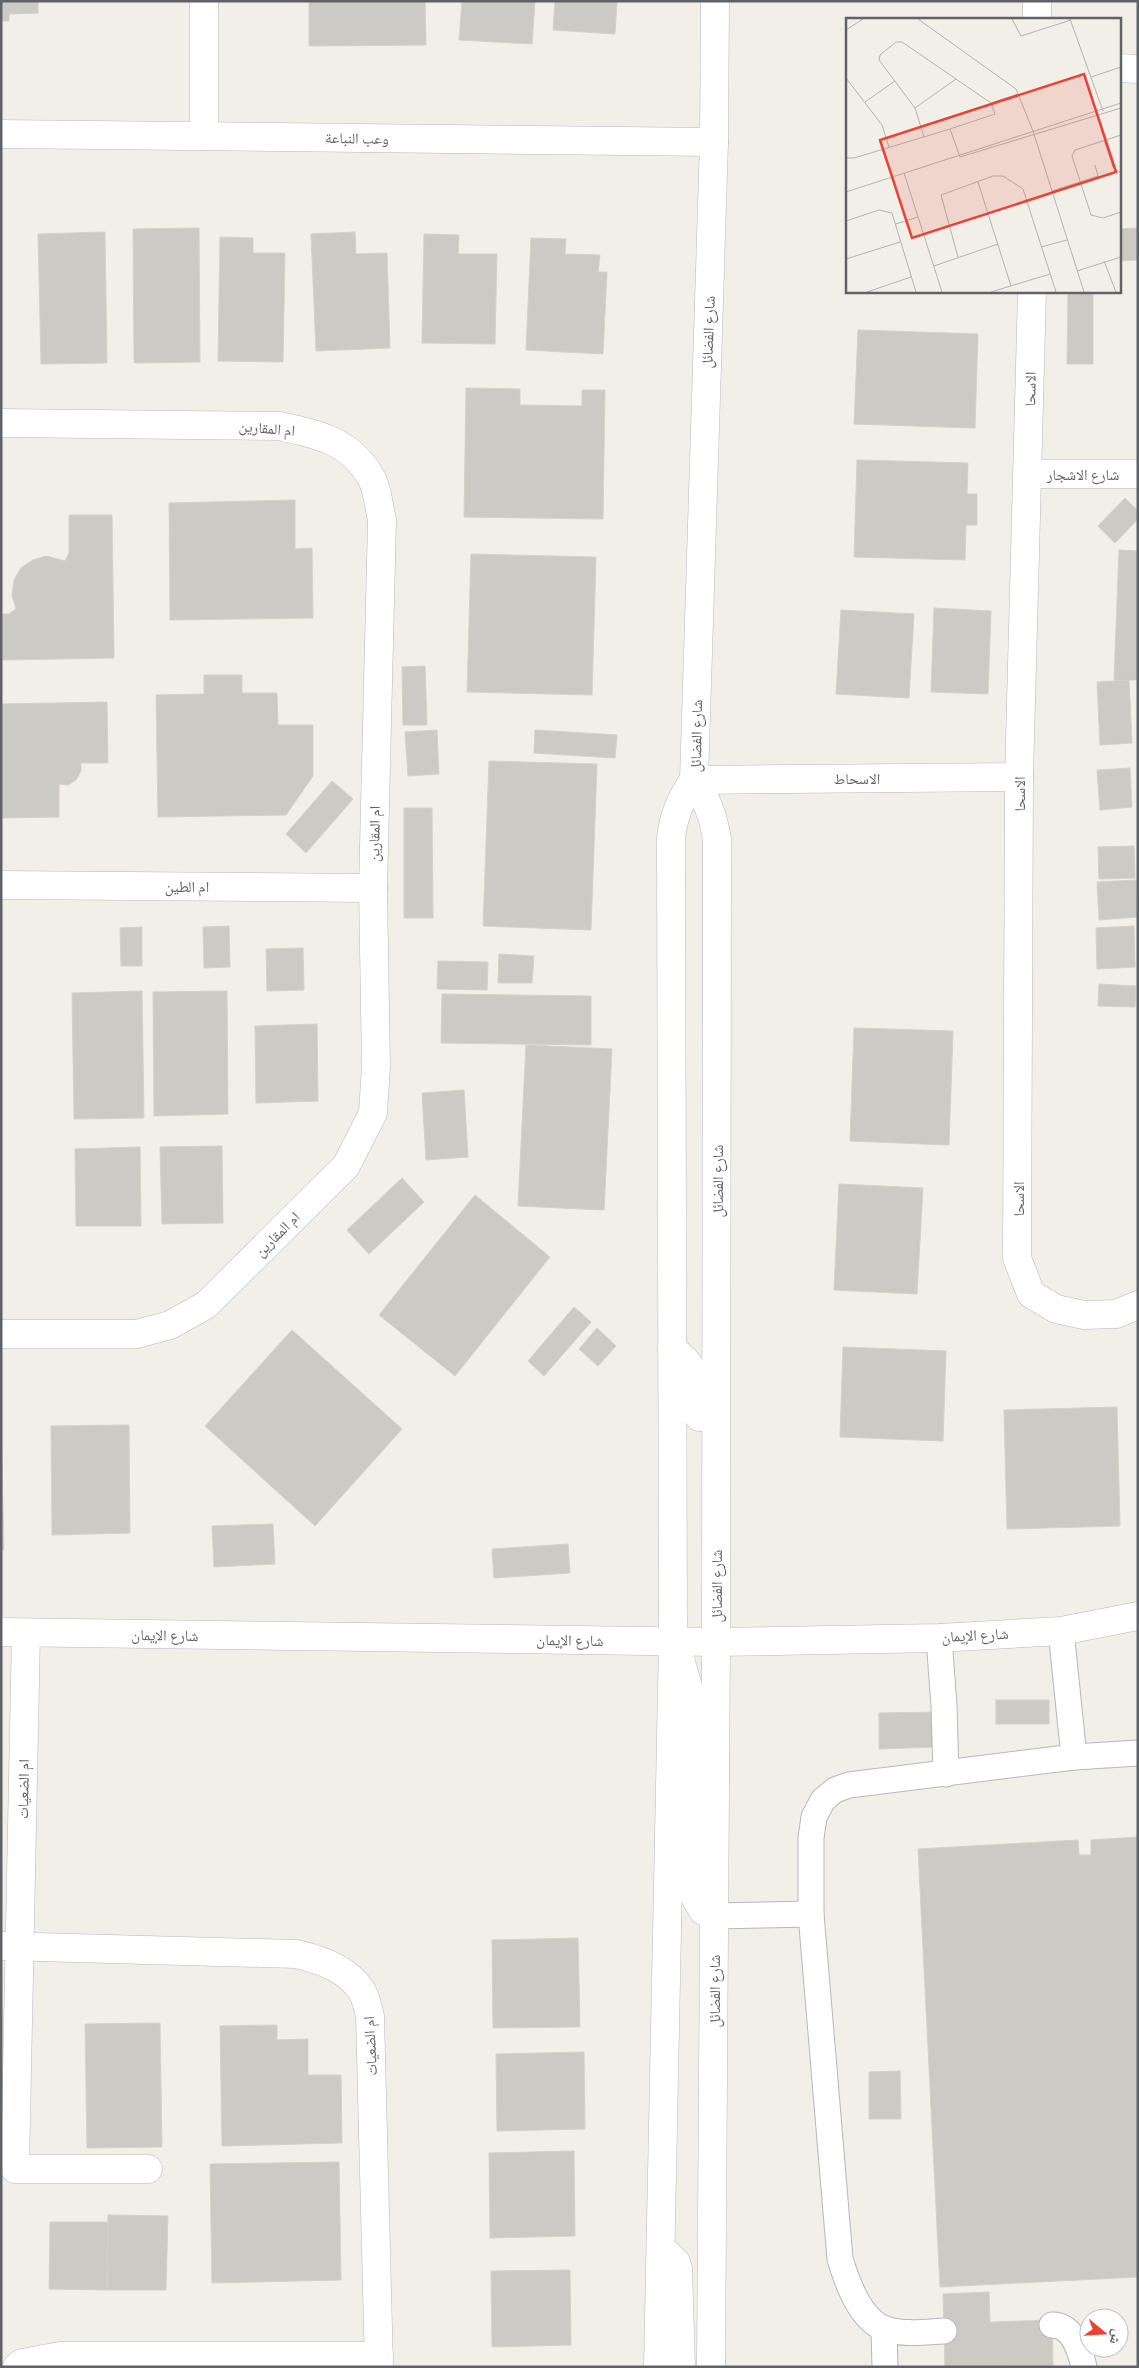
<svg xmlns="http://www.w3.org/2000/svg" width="1139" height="2368" font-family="'Titillium Web','Noto Naskh Arabic',sans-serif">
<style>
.building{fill:#cccac5;stroke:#d6d1c6}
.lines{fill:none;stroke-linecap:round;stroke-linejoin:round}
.lane-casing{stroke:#b5b8bc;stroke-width:27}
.street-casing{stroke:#b5b8bc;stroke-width:29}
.secondary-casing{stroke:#b6babf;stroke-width:29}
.lane{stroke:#fff;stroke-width:25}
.street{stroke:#fff;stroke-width:28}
.secondary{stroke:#fff;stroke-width:28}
.labels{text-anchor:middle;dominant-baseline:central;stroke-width:4.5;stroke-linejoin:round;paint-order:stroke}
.street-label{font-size:15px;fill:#5f6368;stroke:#fff}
.inset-road{fill:none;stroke:#b3b3b1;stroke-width:1}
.view{fill:#ea4335;fill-opacity:0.15;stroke:#ea4335;stroke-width:2.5}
.inset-edge{fill:none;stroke:#5f6368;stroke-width:2.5}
</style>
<rect width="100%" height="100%" fill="#f1efe8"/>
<g class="building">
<polygon points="1,1 38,1 38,13 9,14 9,21 1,21"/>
<polygon points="309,1 425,1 426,45 309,46"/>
<polygon points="462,1 535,1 532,44 459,40"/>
<polygon points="555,1 617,1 615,34 553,30"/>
<polygon points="199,228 200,362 134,363 133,229"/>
<polygon points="1138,228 1138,260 1120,261 1120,229"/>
<polygon points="105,232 107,363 41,364 38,234"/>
<polygon points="355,232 356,254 387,253 390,348 316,351 311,234"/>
<polygon points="424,234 459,235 458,254 497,254 495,344 422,343"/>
<polygon points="220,237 253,238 253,253 285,253 283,362 218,361"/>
<polygon points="531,238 566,239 565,254 600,255 598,272 607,272 603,354 526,350"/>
<polygon points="1068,291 1093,291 1093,364 1067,364"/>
<polygon points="858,330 978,334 975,428 854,424"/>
<polygon points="466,388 520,389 520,405 582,406 582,390 605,390 603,519 464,517"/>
<polygon points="857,460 968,463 967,494 977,494 977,525 966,525 965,560 854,557"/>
<polygon points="1125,498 1138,511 1138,519 1115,543 1098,526"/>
<polygon points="295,500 295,549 312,548 313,618 170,620 169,503"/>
<polygon points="69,515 112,515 114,658 1,660 1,614 9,614 16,609 12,595 14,580 21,568 33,560 46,556 65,561 69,553"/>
<polygon points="1119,550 1138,551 1138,680 1114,680"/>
<polygon points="471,554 596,557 592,695 467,692"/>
<polygon points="934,608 991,611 988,694 931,692"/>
<polygon points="841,610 914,614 909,698 836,694"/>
<polygon points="425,666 427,725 403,725 402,667"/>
<polygon points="204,675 242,675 242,693 277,693 278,725 313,725 313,776 286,815 158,817 156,695 204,694"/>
<polygon points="1129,680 1132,743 1100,745 1097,682"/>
<polygon points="107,702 108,763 81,763 81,771 76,780 68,785 59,784 59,817 1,818 1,704"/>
<polygon points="437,730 439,774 408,776 405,732"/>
<polygon points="535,730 617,735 615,758 534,753"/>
<polygon points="489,761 597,764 591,930 483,926"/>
<polygon points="1130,768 1132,807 1100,810 1097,770"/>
<polygon points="332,781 353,799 306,853 286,834"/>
<polygon points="404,808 432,808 433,918 404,918"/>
<polygon points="1134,846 1135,878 1099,879 1098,847"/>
<polygon points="1136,880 1138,917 1099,920 1097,882"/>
<polygon points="229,926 230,967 204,968 203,927"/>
<polygon points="1134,926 1135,967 1097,969 1096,928"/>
<polygon points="142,927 142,966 121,966 120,928"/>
<polygon points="303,948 304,990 267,991 266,949"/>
<polygon points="499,954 534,956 532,983 498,983"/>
<polygon points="438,961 488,962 487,990 437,989"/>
<polygon points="1099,984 1136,986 1135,1007 1098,1006"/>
<polygon points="142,991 144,1118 74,1119 72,993"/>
<polygon points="227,991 228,1114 154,1116 153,992"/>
<polygon points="442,994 591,996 591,1045 441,1043"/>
<polygon points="317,1024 318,1101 256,1103 255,1026"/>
<polygon points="854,1028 953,1031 949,1145 850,1141"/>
<polygon points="526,1045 612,1049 604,1210 518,1206"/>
<polygon points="464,1090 468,1157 426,1160 422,1093"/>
<polygon points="222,1146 223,1223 162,1224 160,1147"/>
<polygon points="140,1147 141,1226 76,1226 75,1149"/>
<polygon points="402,1178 424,1202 369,1254 347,1230"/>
<polygon points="839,1184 923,1188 917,1294 834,1290"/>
<polygon points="475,1195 550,1257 455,1376 379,1315"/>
<polygon points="574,1307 591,1322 544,1376 528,1361"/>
<polygon points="597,1328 616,1346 598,1366 579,1349"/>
<polygon points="292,1330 402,1429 315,1526 205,1426"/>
<polygon points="843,1347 946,1351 943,1441 840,1437"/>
<polygon points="1117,1407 1120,1526 1007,1529 1004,1410"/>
<polygon points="129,1425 130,1533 52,1535 51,1426"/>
<polygon points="1,1429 4,1550 1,1550"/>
<polygon points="273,1524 275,1564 214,1567 212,1526"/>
<polygon points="568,1544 570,1573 494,1578 492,1549"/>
<rect x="996" y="1700" width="53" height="24"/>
<polygon points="935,1712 936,1747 879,1749 879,1713"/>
<polygon points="1138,1837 1138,2277 940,2287 918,1849 1078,1840 1079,1855 1091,1855 1091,1840"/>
<polygon points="578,1938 580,2027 493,2028 492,1940"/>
<polygon points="160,2023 162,2147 87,2148 85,2024"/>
<polygon points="277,2025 277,2040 308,2039 308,2075 341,2075 342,2143 222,2146 220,2026"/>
<polygon points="584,2052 585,2129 497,2131 496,2054"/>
<polygon points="900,2071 901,2119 869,2119 869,2072"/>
<polygon points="1,2076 9,2076 7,2146 1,2146"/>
<polygon points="574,2151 575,2236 490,2238 489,2153"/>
<polygon points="339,2162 341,2280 212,2283 210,2164"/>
<polygon points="108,2215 168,2216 166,2290 107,2290"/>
<polygon points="50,2222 108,2222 107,2290 49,2289"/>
<polygon points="570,2270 571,2345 492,2347 491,2271"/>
<polygon points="989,2292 990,2322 1052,2320 1053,2366 945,2367 943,2294"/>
</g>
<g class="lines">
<g class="lane-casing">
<g id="lane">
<polyline points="1061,1631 1074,1757"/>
<polyline points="939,1638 944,1706 946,1774"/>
<polyline points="714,1916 811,1914"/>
<path d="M1052 2325C1073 2325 1080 2350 1084 2367"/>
<polyline points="884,2329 885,2367"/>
<path d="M944 2331C925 2332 904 2335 886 2329 860 2321 847 2282 840 2259L811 1914V1838L814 1817 823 1800 835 1790 849 1785 1074 1757 1138 1753"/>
</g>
</g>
<g class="street-casing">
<g id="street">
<polyline points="204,1 204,136"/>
<polyline points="1037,19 1037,1"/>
<polyline points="1120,68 1138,69"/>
<polyline points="1,134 714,142"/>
<polyline points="1032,291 1019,777 1017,1258 1031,1294 1056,1309 1084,1315 1116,1314 1138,1305"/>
<path d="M1 423 279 426C318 434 351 441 372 479 378 491 379 508 382 520L373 888 376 1066 373 1113 346 1166 206 1305 170 1325 137 1334H1"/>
<polyline points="1029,474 1138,474"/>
<polyline points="694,780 1019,777"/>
<polyline points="1,885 373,888"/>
<polyline points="1,1632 716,1642 939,1638 1061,1631 1138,1616"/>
<polyline points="26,1633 15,2169 148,2169"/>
<path d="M1 1946 296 1954C319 1959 347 1968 361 1990 366 1997 368 2008 370 2016L379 2367"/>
<polyline points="17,2367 22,2363 60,2356 379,2356"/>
</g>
</g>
<g class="secondary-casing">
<g id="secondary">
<path d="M672 1349C700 1368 699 1386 699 1417"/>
<polyline points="681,1662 691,1697 691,1890 703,1911 714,1916"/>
<polyline points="662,2249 676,2262 678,2269 681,2367"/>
<path d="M658 2367 673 1642 671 838C674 815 680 799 694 780"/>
<path d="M711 2367 716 1642 717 839C713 816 707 799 694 780L714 142 715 1"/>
</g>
</g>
<use href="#lane" class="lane"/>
<use href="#street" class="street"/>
<use href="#secondary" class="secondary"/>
</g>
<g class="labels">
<g class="street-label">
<text transform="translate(357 138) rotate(1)">وعب النباعة</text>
<text transform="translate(708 332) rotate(-88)">شارع الفضائل</text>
<text transform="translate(1030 389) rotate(-89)">الاسحا</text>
<text transform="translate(267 428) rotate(5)">ام المقارين</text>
<text x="1083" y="474">شارع الاشجار</text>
<text transform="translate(696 736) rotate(-89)">شارع الفضائل</text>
<text x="857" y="778">الاسحاط</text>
<text transform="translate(1019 794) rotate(-90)">الاسحا</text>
<text transform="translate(374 834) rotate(-89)">ام المقارين</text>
<text x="187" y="886">ام الطين</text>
<text transform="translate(717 1181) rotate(-90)">شارع الفضائل</text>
<text transform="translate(1018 1199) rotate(-90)">الاسحا</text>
<text transform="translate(277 1234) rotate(-45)">ام المقارين</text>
<text transform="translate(716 1586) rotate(-90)">شارع الفضائل</text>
<text transform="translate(165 1635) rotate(1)">شارع الإيمان</text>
<text transform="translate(975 1635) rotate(-3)">شارع الإيمان</text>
<text transform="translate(570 1640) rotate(1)">شارع الإيمان</text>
<text transform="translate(23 1789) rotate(-89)">ام الضعيات</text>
<text transform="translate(714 1991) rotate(-90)">شارع الفضائل</text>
<text transform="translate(370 2046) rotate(-93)">ام الضعيات</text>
</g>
</g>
<g transform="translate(846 18)">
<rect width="275" height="275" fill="#f1efe8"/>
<path class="inset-road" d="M72 1 170 71 187 113 238 274M166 1 175 18 225 2M224 1 257 93M0 12 17 1M245 59 275 49M0 60 36 107 43 129M19 84 49 63M145 85 172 76M69 90 110 61M104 111 114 139M275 117 229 132 226 138 245 197 257 200 275 194M258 122 267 149 275 155M114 139 275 90M0 140H8L104 111 149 96 145 85 56 24H50L34 37 33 42 69 90 78 119M58 155 96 274M132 164 165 268M206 173 252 158 249 147M0 174 275 85M0 203 33 192 46 195 70 274M50 206 72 199M195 229 221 222M112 239 95 177 147 158H157L177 171 210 274M0 241 54 224M258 243 270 274M88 248 152 226M231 253 275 239M21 274 65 259M145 274 204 256"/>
<path class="view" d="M238 56 270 154 66 220 34 122Z"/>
<rect width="275" height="275" class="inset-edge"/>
</g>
<rect width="1139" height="2368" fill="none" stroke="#5f6368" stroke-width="5"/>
<g transform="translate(1104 2333) rotate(108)"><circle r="24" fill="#ffffff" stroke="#bfc1c3"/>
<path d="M0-4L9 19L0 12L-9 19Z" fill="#ea4335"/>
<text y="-8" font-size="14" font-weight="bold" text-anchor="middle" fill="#5f6368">ش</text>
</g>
</svg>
